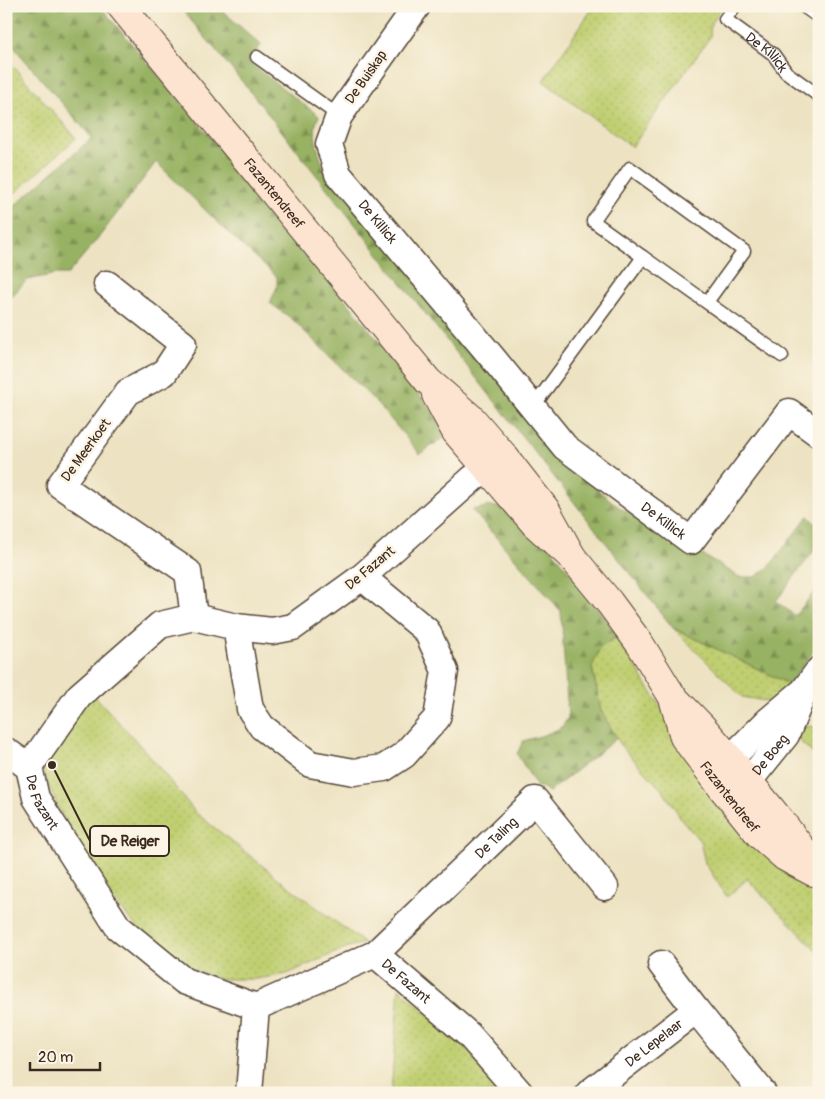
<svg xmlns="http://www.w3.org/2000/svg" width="825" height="1099" font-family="Pangolin,sans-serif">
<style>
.grass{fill:url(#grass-dots);stroke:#7e7c48}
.forest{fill:url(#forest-firs);stroke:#6a6e40}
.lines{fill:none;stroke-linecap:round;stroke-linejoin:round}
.lane-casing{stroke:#564637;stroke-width:15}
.street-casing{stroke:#564637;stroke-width:29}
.secondary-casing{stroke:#564637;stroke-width:30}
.lane{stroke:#fff;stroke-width:12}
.street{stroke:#fff;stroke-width:26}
.secondary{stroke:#fde4d1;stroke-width:28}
.labels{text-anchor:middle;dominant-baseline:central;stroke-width:5;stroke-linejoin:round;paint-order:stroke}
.street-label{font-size:14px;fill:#3b2a1e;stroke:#fcf5e5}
.leader{fill:none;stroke:#3b2a1e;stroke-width:2}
.callout-dot{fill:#3b2a1e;stroke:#fcf5e5;stroke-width:2}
.callout{fill:#fcf5e5;stroke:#3b2a1e;stroke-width:2}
.callout-label{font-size:15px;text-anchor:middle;font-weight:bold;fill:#3b2a1e}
</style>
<defs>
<pattern id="grass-dots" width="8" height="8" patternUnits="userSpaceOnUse" patternTransform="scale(1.25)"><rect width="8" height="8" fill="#c0cf71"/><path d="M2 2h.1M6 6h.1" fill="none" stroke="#a6b261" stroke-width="1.8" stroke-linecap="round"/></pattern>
<pattern id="forest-firs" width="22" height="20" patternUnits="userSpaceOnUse" patternTransform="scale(1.25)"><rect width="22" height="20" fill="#98b263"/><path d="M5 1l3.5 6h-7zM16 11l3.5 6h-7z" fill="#7d9151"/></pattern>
</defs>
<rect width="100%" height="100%" fill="#fcf5e5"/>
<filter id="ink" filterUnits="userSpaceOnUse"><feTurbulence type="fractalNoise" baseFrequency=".02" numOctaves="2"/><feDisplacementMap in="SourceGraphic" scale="10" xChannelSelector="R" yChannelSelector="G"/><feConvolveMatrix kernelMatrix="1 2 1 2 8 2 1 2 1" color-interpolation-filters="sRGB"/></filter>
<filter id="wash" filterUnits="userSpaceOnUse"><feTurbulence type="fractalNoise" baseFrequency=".0096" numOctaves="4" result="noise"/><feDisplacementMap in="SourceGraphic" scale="20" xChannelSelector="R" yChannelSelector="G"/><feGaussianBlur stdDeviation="1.12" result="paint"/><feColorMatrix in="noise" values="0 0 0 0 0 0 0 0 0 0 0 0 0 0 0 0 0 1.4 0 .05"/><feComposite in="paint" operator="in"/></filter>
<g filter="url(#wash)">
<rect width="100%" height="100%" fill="#ede3c3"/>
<g class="grass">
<polygon points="594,6 723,6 711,23 710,37 632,147 543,81"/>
<polygon points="6,58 76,138 6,201"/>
<polygon points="673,628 789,684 776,703 742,697"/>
<polygon points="618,636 646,684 692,755 792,870 819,889 819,953 747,879 727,897 705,863 700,841 683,821 663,791 622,747 601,711 592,667 599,648"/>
<polygon points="92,693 148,754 196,813 284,883 364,943 348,947 287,974 257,979 218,979 183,966 145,937 104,888 67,826 48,784 42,767"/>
<polygon points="799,726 819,727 819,759 793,735"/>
<polygon points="399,988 515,1093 391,1093"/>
</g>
<g class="forest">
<polygon points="6,6 100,6 306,251 381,344 449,434 420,454 378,404 292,319 270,303 277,287 277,277 236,240 156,162 99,237 68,274 56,274 27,280 6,302 6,213 92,138 6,38"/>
<path d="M179 6H217L261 45 248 62 319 116C310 132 319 153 324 169L565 455 599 491 619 507 720 565 739 577H755L768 568 808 516 819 527V544L776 601 795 616 819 586V644L789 684 673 628 489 394 250 91Z"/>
<polygon points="491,506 503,508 548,544 618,636 600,648 592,667 601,711 617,738 549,792 542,787 537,787 517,754 523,741 544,735 561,728 568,718 561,611 472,510"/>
</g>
</g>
<g filter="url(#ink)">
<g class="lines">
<g class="lane-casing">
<g id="lane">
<path id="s1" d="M735 6 725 19 773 54 786 72 819 96"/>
<polyline points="803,6 817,16"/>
<polyline points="257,57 339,116"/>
<polyline points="643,257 593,221 630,168 744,251 707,302"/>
<polyline points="533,407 643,257 782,356"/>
</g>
</g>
<g class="street-casing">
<g id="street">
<path id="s2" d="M417 6 339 116 329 144 338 174 491 356 565 447 691 541 789 412 819 434"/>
<polyline points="107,284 183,344 164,373 128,392 60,485 188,572 194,617"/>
<path id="s3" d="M503 455 472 479 362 577 293 627 272 631 236 627 194 617 160 625 79 696 29 767 36 798 118 927 184 981 256 1007 375 954 469 1035 520 1093"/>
<polyline points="236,627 250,709 262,727 310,764 354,772 384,768 404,755 437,718 445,671 427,631 362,577"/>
<polyline points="6,751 29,767"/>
<polyline points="725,780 730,759 768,721 801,693"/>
<path id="s4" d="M728 788 748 782 786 735 805 689 819 670"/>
<path id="s5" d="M375 954 535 800 605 887"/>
<polyline points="661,964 696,1010 763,1093"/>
<polyline points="249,1093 256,1007"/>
<path id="s6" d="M589 1093 696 1010"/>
</g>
</g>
<g class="secondary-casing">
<g id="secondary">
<path id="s7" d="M121 6 428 381 471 418 503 455 546 510 572 557"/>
<polyline points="436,395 456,432 535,524 572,557 609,602 640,644 672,696 702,727 730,759 780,820 819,871"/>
<path id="s8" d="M673 698 684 737 723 789 760 835 785 857 813 872"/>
</g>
</g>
<use href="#lane" class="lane"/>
<use href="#street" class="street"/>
<use href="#secondary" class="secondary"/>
</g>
</g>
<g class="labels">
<g class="street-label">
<text stroke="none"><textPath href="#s1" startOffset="70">De Killick</textPath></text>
<text transform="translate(366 77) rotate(-55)">De Buiskap</text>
<text stroke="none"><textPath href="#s7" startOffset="242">Fazantendreef</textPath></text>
<text stroke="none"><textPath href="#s2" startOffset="258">De Killick</textPath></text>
<text transform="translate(86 450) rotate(-54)">De Meerkoet</text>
<text stroke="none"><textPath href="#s2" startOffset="674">De Killick</textPath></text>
<text transform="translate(370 568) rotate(-40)">De Fazant</text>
<text stroke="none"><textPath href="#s4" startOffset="56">De Boeg</textPath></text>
<text stroke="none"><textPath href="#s8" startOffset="116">Fazantendreef</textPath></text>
<text stroke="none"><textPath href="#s3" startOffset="640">De Fazant</textPath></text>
<text stroke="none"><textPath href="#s5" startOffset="168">De Taling</textPath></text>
<text stroke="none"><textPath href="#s3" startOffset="1120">De Fazant</textPath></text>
<text stroke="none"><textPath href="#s6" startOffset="82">De Lepelaar</textPath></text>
</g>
</g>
<path class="leader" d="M52 765L90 841"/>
<circle class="callout-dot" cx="52" cy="765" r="5"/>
<rect class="callout" x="90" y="826" width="79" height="30" rx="5"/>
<g class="callout-label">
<text x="130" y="846">De Reiger</text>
</g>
<rect width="825" height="1099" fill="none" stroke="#fcf5e5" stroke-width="25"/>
<path d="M30 1062v8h70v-8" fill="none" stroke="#3b2a1e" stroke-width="2.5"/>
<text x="38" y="1062" font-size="15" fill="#3b2a1e" stroke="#fcf5e5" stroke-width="4" paint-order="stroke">20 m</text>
</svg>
